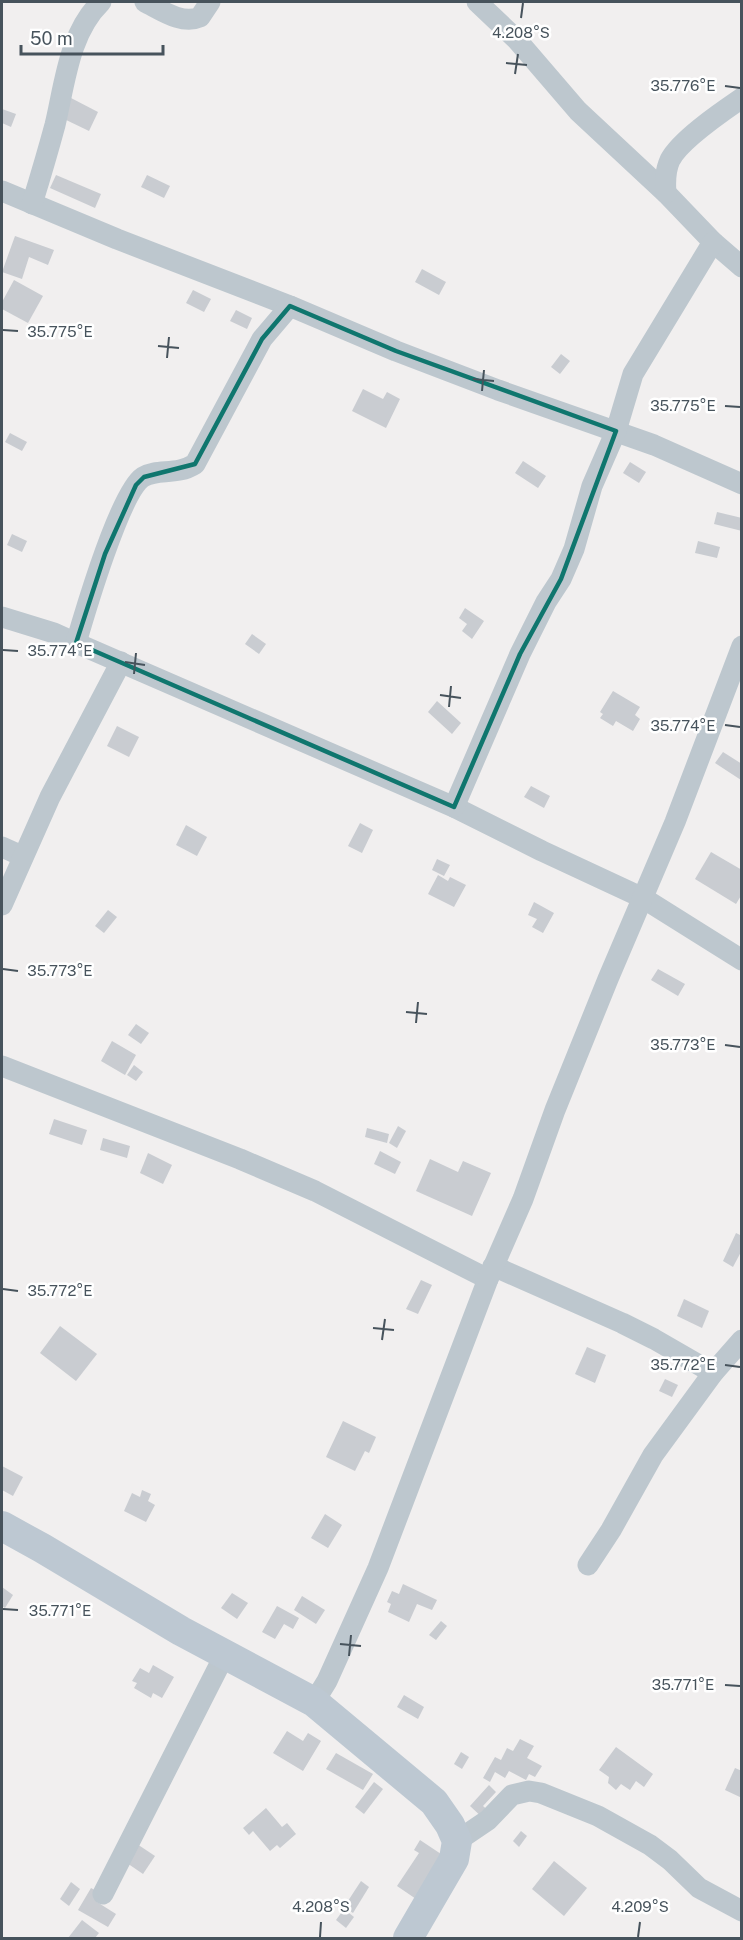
<svg xmlns="http://www.w3.org/2000/svg" width="743" height="1940" font-family="'Public Sans',sans-serif">
<style>
.building{fill:#c9ccd1}
.lines{fill:none;stroke-linecap:round;stroke-linejoin:round}
.street{stroke:#bdc7ce;stroke-width:21}
.secondary{stroke:#bdc8d2;stroke-width:30}
.marked{fill:none;stroke:#0f766e;stroke-width:4.5;stroke-linejoin:round}
.ticks{fill:none;stroke:#47535c;stroke-width:2}
.ticks-label{font-size:15px;text-anchor:middle;fill:#47535c;stroke:#fff;stroke-width:5;stroke-linejoin:round;paint-order:stroke}
</style>
<rect width="100%" height="100%" fill="#f1efef"/>
<g class="building">
<polygon points="71,98 98,112 89,131 62,118"/>
<polygon points="2,109 16,114 11,127 2,123"/>
<polygon points="56,175 101,194 95,208 50,188"/>
<polygon points="147,175 170,186 164,198 141,187"/>
<polygon points="15,236 54,250 48,265 29,257 22,279 2,272"/>
<polygon points="422,269 446,282 439,295 415,282"/>
<polygon points="14,280 43,296 28,323 2,309 2,302"/>
<polygon points="193,290 211,299 204,312 186,303"/>
<polygon points="236,310 252,318 247,329 230,321"/>
<polygon points="561,354 570,361 560,374 551,367"/>
<polygon points="363,389 383,399 387,392 400,399 386,428 352,411"/>
<polygon points="10,433 27,442 22,451 5,442"/>
<polygon points="523,461 546,476 538,488 515,473"/>
<polygon points="630,462 646,472 639,483 623,473"/>
<polygon points="717,512 742,518 742,531 714,524"/>
<polygon points="12,534 27,541 22,552 7,545"/>
<polygon points="698,541 720,547 717,558 695,553"/>
<polygon points="465,608 484,621 472,639 462,631 467,624 459,618"/>
<polygon points="252,634 266,644 259,654 245,644"/>
<polygon points="613,691 640,707 635,715 640,719 633,731 616,721 613,726 600,718 603,714 600,712"/>
<polygon points="437,701 461,723 452,734 428,712"/>
<polygon points="117,726 139,737 129,757 107,746"/>
<polygon points="723,752 742,764 741,780 715,763"/>
<polygon points="531,786 550,796 544,808 524,797"/>
<polygon points="360,823 373,830 362,853 348,846"/>
<polygon points="186,825 207,837 197,856 176,845"/>
<polygon points="711,852 742,870 742,894 736,904 695,879"/>
<polygon points="437,859 450,865 444,876 432,870"/>
<polygon points="438,875 448,881 450,877 466,885 454,907 428,894"/>
<polygon points="534,902 554,913 543,933 532,927 537,919 528,915"/>
<polygon points="108,910 117,917 104,933 95,926"/>
<polygon points="658,969 685,984 678,996 651,980"/>
<polygon points="136,1024 149,1033 141,1044 128,1035"/>
<polygon points="112,1041 136,1055 125,1075 101,1061"/>
<polygon points="134,1065 143,1072 136,1081 127,1075"/>
<polygon points="54,1119 87,1130 82,1145 49,1134"/>
<polygon points="398,1126 406,1131 397,1148 389,1143"/>
<polygon points="367,1128 389,1134 387,1143 365,1137"/>
<polygon points="103,1138 130,1146 127,1158 100,1150"/>
<polygon points="380,1151 401,1162 395,1174 374,1164"/>
<polygon points="148,1153 172,1165 163,1184 140,1173"/>
<polygon points="430,1159 458,1172 463,1161 491,1173 472,1216 416,1191"/>
<polygon points="736,1233 742,1236 742,1250 733,1267 723,1261"/>
<polygon points="421,1280 432,1285 418,1314 406,1309"/>
<polygon points="684,1299 709,1311 702,1328 677,1316"/>
<polygon points="60,1326 97,1354 76,1381 40,1353"/>
<polygon points="587,1347 606,1355 595,1383 575,1374"/>
<polygon points="665,1379 678,1385 672,1397 659,1391"/>
<polygon points="343,1421 376,1437 369,1453 365,1451 355,1471 326,1457"/>
<polygon points="2,1466 23,1477 13,1496 2,1490"/>
<polygon points="142,1490 151,1494 148,1501 155,1505 146,1522 124,1511 132,1493 140,1497"/>
<polygon points="325,1514 342,1525 328,1548 311,1538"/>
<polygon points="403,1584 437,1600 432,1610 417,1604 409,1622 388,1612 391,1604 387,1602 392,1591 399,1594"/>
<polygon points="2,1587 13,1595 5,1608 2,1606"/>
<polygon points="232,1593 248,1603 237,1619 221,1608"/>
<polygon points="302,1596 325,1610 316,1624 294,1610"/>
<polygon points="277,1606 299,1618 293,1629 284,1624 275,1639 262,1632"/>
<polygon points="441,1621 447,1626 436,1640 429,1635"/>
<polygon points="153,1665 174,1677 162,1698 153,1693 151,1698 134,1688 137,1683 132,1681 140,1668 149,1673"/>
<polygon points="404,1695 424,1707 418,1719 397,1707"/>
<polygon points="287,1731 303,1741 308,1733 321,1741 303,1771 273,1753"/>
<polygon points="520,1739 534,1746 527,1758 542,1766 535,1777 529,1774 526,1780 509,1771 505,1778 495,1772 490,1782 483,1778 495,1757 501,1760 507,1748 513,1751"/>
<polygon points="616,1747 653,1774 644,1787 636,1781 630,1790 621,1784 616,1790 608,1783 609,1777 599,1770"/>
<polygon points="461,1752 469,1757 462,1769 454,1764"/>
<polygon points="336,1753 373,1774 363,1790 326,1769"/>
<polygon points="735,1768 742,1771 742,1798 725,1790"/>
<polygon points="374,1782 383,1789 364,1814 355,1807"/>
<polygon points="489,1785 496,1792 483,1806 491,1813 485,1820 470,1806"/>
<polygon points="266,1808 282,1827 287,1823 296,1834 280,1848 277,1845 270,1851 253,1831 249,1835 243,1828"/>
<polygon points="521,1831 527,1836 519,1847 513,1841"/>
<polygon points="420,1840 447,1858 419,1901 397,1886 419,1853 414,1850"/>
<polygon points="137,1844 155,1856 143,1874 124,1861"/>
<polygon points="554,1861 587,1888 564,1916 532,1889"/>
<polygon points="361,1881 369,1887 353,1913 344,1907"/>
<polygon points="71,1882 80,1889 69,1906 60,1899"/>
<polygon points="91,1888 102,1894 97,1902 116,1914 108,1927 78,1910"/>
<polygon points="344,1909 354,1917 346,1928 336,1920"/>
<polygon points="82,1920 99,1933 95,1938 68,1938"/>
</g>
<g class="lines">
<g class="street">
<path d="M145 2C161 10 182 25 200 17L210 2"/>
<polyline points="477,2 517,40 578,111 666,193 713,242 742,267"/>
<polyline points="2,191 117,239 290,306 396,351 498,390 654,445 742,484"/>
<path d="M666 193C665 181 665 171 670 160 680 140 723 111 742 98"/>
<path d="M32 204C40 178 48 151 55 125 65 83 69 33 101 2"/>
<polyline points="2,617 54,633 76,643 454,807 542,851 643,898 742,960"/>
<path d="M76 643C85 612 120 492 143 477 158 468 176 476 195 464L262 339 290 306"/>
<polyline points="454,807 520,654 546,602 561,579 574,549 592,486 616,431 633,374 713,242"/>
<polyline points="2,847 22,856"/>
<polyline points="2,905 50,797 121,662"/>
<polyline points="2,1066 240,1159 315,1191 488,1279"/>
<polyline points="493,1266 622,1323 654,1339 713,1373"/>
<polyline points="588,1565 611,1530 653,1455 713,1373 742,1340"/>
<polyline points="314,1702 327,1681 378,1568 488,1279 523,1199 555,1110 608,979 675,822 742,646"/>
<polyline points="457,1841 488,1820 512,1795 529,1791 541,1793 598,1816 650,1845 670,1860 699,1888 742,1911"/>
<polyline points="103,1894 225,1654"/>
</g>
<polyline class="secondary" points="2,1526 42,1548 181,1631 314,1702 434,1802 450,1825 457,1841 454,1859 408,1938"/>
</g>
<path class="marked" d="M290 306 396 351 616 431 561 579 520 654 454 807 76 643 105 554 136 485 144 477 195 464 262 339Z"/>
<path class="ticks" d="M521 18 523 3M506 63 527 65M515 74 518 54M725 86 740 88M3 330 18 331M158 346 179 348M167 358 169 337M473 379 494 381M482 391 484 370M725 406 740 407M3 650 18 651M125 662 145 665M134 674 136 653M440 695 461 698M449 707 451 686M725 725 740 727M3 969 18 971M406 1012 427 1014M416 1023 418 1002M725 1045 740 1047M3 1289 18 1291M373 1328 394 1330M382 1340 385 1319M725 1365 740 1367M3 1609 18 1610M340 1644 361 1646M349 1656 351 1635M725 1685 740 1686M320 1937 321 1922M638 1937 640 1922"/>
<g class="ticks-label">
<text x="521" y="38">4.208°S</text>
<text x="683" y="91">35.776°E</text>
<text x="60" y="337">35.775°E</text>
<text x="683" y="411">35.775°E</text>
<text x="60" y="656">35.774°E</text>
<text x="683" y="731">35.774°E</text>
<text x="60" y="976">35.773°E</text>
<text x="683" y="1050">35.773°E</text>
<text x="60" y="1296">35.772°E</text>
<text x="683" y="1370">35.772°E</text>
<text x="60" y="1616">35.771°E</text>
<text x="683" y="1690">35.771°E</text>
<text x="321" y="1912">4.208°S</text>
<text x="640" y="1912">4.209°S</text>
</g>
<rect width="743" height="1940" fill="none" stroke="#47535c" stroke-width="6"/>
<path d="M21 45v9h142v-9" fill="none" stroke="#47535c" stroke-width="3"/>
<text x="30" y="45" font-size="18" fill="#47535c" stroke="#ffffff" stroke-width="4.5" paint-order="stroke">50 m</text>
</svg>
